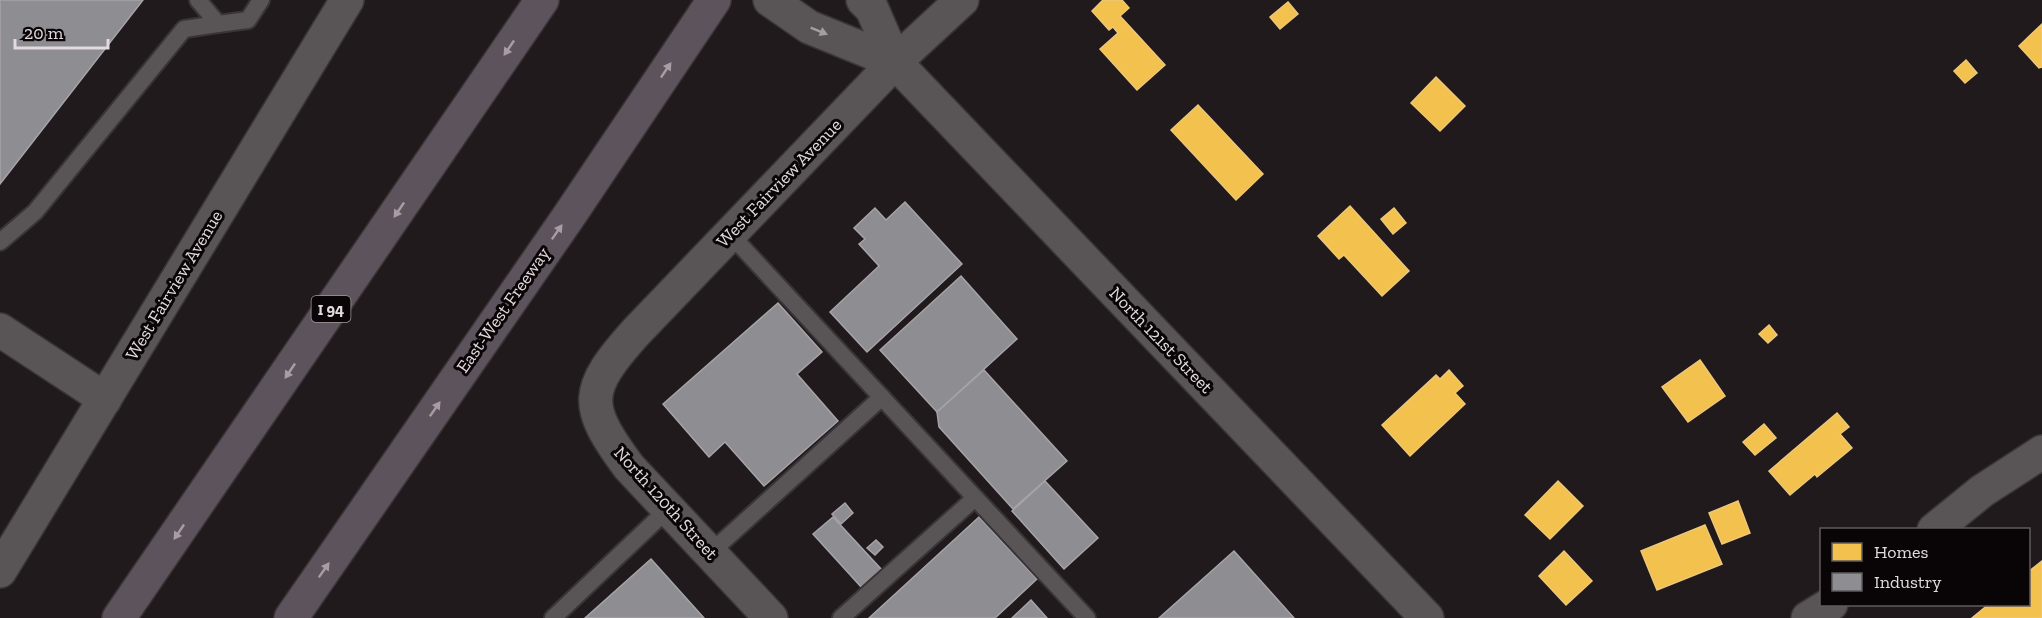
<svg xmlns="http://www.w3.org/2000/svg" width="2042" height="618" font-family="'Zilla Slab',serif">
<style>
.homes{fill:#f2c14e;stroke:#eec879;stroke-width:1.5}
.industry{fill:#8d8d92;stroke:#a7a4a8;stroke-width:1.5}
.lines{fill:none;stroke-linecap:round;stroke-linejoin:round}
.service-casing{stroke:#393436;stroke-width:20}
.minor-casing{stroke:#393436;stroke-width:36}
.tertiary-casing{stroke:#393436;stroke-width:36}
.motorway-casing{stroke:#393436;stroke-width:36}
.service{stroke:#595456;stroke-width:16}
.minor{stroke:#595456;stroke-width:33}
.tertiary{stroke:#595456;stroke-width:33}
.motorway{stroke:#5d535d;stroke-width:33}
.oneway{fill:#a59ea0}
.oneway2{fill:#a79da3}
.labels{text-anchor:middle;dominant-baseline:central;stroke-width:6;stroke-linejoin:round;paint-order:stroke}
.shield{fill:#090506;stroke:#a29a9c;stroke-width:1.5}
.shield-label{font-size:16px;font-weight:bold;fill:#e4dadd}
.street-label{font-size:18px;fill:#e4dadd;stroke:#090506}
</style>
<rect width="100%" height="100%" fill="#211a1d"/>
<g class="homes">
<polygon points="1103,0 1122,0 1129,8 1120,16 1165,65 1137,90 1100,49 1118,33 1113,27 1109,30 1092,11"/>
<polygon points="1288,2 1298,14 1280,29 1270,17"/>
<polygon points="2042,24 2042,67 2039,68 2019,46"/>
<polygon points="1966,60 1977,73 1965,83 1954,71"/>
<polygon points="1436,77 1465,106 1440,131 1411,103"/>
<polygon points="1198,105 1263,174 1236,200 1171,130"/>
<polygon points="1350,206 1409,271 1382,296 1344,255 1339,259 1318,236"/>
<polygon points="1394,208 1406,223 1393,234 1381,219"/>
<polygon points="1769,325 1777,335 1768,343 1759,334"/>
<polygon points="1700,360 1725,396 1688,422 1662,387"/>
<polygon points="1449,370 1463,386 1455,393 1465,404 1410,456 1382,425 1436,375 1440,379"/>
<polygon points="1837,413 1849,427 1840,434 1852,448 1817,477 1815,474 1790,495 1769,471"/>
<polygon points="1764,424 1776,438 1755,455 1743,442"/>
<polygon points="1558,481 1583,506 1550,539 1525,515"/>
<polygon points="1738,501 1750,533 1722,544 1709,513"/>
<polygon points="1705,525 1722,564 1657,590 1641,551"/>
<polygon points="1564,551 1592,581 1566,605 1539,576"/>
<polygon points="2042,561 2042,618 1972,618 1989,604 2028,604 2028,572"/>
</g>
<g class="industry">
<polygon points="0,0 143,0 0,184"/>
<polygon points="905,202 962,264 867,352 830,312 879,266 859,244 865,239 854,228 875,208 886,220"/>
<polygon points="961,276 1017,339 937,412 880,350"/>
<polygon points="778,303 822,352 797,374 838,421 764,486 725,442 709,457 663,404"/>
<polygon points="984,370 1067,461 1013,509 939,427 937,412"/>
<polygon points="1045,481 1098,538 1064,569 1012,511"/>
<polygon points="845,503 853,513 841,524 832,514"/>
<polygon points="833,517 882,570 862,588 813,534"/>
<polygon points="979,517 1037,579 995,618 869,618"/>
<polygon points="876,540 883,547 875,555 867,548"/>
<polygon points="1234,551 1294,618 1159,618"/>
<polygon points="651,559 704,618 585,618"/>
<polygon points="1031,600 1047,618 1012,618"/>
</g>
<g class="lines">
<g class="service-casing">
<g id="service">
<polyline points="218,24 248,20 261,0"/>
<polyline points="730,234 1087,618"/>
<polyline points="0,242 35,212 184,29 218,24 198,0"/>
<polyline points="710,553 882,397"/>
<polyline points="553,618 668,509"/>
<polyline points="841,618 975,498"/>
</g>
</g>
<g class="minor-casing">
<g id="minor">
<polyline points="0,330 105,399"/>
<polyline points="1934,530 1982,491 2042,452"/>
<polyline points="0,571 347,0"/>
<path d="M771 618 629 467C583 405 584 390 636 332L895 62 962 0"/>
<polyline points="1808,618 1831,604"/>
</g>
</g>
<g class="tertiary-casing">
<g id="tertiary">
<polyline points="770,0 809,27 895,62"/>
<polyline points="863,0 872,9 895,62 1427,618"/>
</g>
</g>
<g class="motorway-casing">
<g id="motorway">
<polyline points="119,618 542,0"/>
<polyline points="291,618 569,216 714,0"/>
</g>
</g>
<use href="#service" class="service"/>
<use href="#minor" class="minor"/>
<use href="#tertiary" class="tertiary"/>
<use href="#motorway" class="motorway"/>
</g>
<defs><path id="oneway-solid" d="M-6-.8H1V-3.2L6.5 0L1 3.2V.8H-6Z" transform="scale(1.5)"/></defs>
<use class="oneway" href="#oneway-solid" transform="translate(819 31) rotate(22)"/>
<g class="oneway2">
<use href="#oneway-solid" transform="translate(509 48) rotate(124)"/>
<use href="#oneway-solid" transform="translate(666 70) rotate(-56)"/>
<use href="#oneway-solid" transform="translate(399 210) rotate(124)"/>
<use href="#oneway-solid" transform="translate(557 232) rotate(-55)"/>
<use href="#oneway-solid" transform="translate(290 371) rotate(124)"/>
<use href="#oneway-solid" transform="translate(435 409) rotate(-55)"/>
<use href="#oneway-solid" transform="translate(179 532) rotate(124)"/>
<use href="#oneway-solid" transform="translate(324 570) rotate(-55)"/>
</g>
<g class="labels">
<rect class="shield" x="311.5" y="296" width="39" height="26" rx="4.5"/>
<g class="shield-label">
<text x="331" y="309">I 94</text>
</g>
<g class="street-label">
<text transform="translate(779 183) rotate(-46)">West Fairview Avenue</text>
<text transform="translate(174 285) rotate(-59)">West Fairview Avenue</text>
<text transform="translate(503 310) rotate(-55)">East-West Freeway</text>
<text transform="translate(1161 340) rotate(46)">North 121st Street</text>
<text transform="translate(666 503) rotate(48)">North 120th Street</text>
</g>
</g>
<rect x="1820" y="528" width="210" height="78" fill="#090506" stroke="#615a5c" stroke-width="1.5"/>
<rect x="1832" y="543" width="30" height="18" fill="#f2c14e" stroke="#615a5c" stroke-width="1.5"/>
<text x="1874" y="558" font-size="18" fill="#e4dadd">Homes</text>
<rect x="1832" y="573" width="30" height="18" fill="#8d8d92" stroke="#615a5c" stroke-width="1.5"/>
<text x="1874" y="588" font-size="18" fill="#e4dadd">Industry</text>
<path d="M15 39v9h93v-9" fill="none" stroke="#e4dadd" stroke-width="3"/>
<text x="24" y="39" font-size="18" fill="#e4dadd" stroke="#090506" stroke-width="4.5" paint-order="stroke">20 m</text>
</svg>
